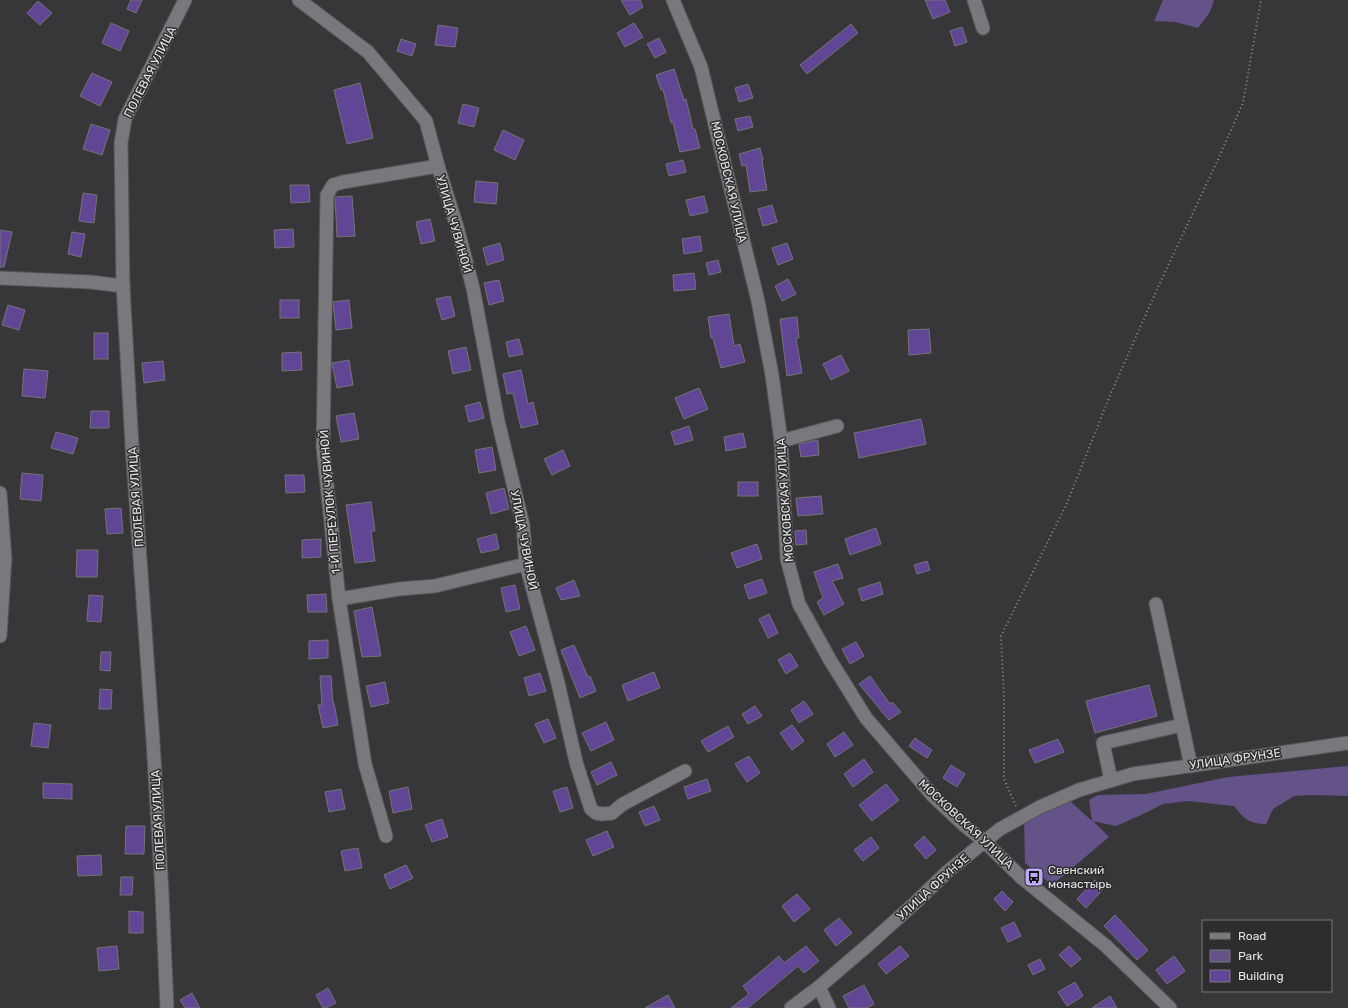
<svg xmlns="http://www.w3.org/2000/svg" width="1348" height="1008" font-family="Rubik,sans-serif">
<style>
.green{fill:#645389}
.building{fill:#624696;stroke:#747376}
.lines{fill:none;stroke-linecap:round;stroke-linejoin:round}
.minor-casing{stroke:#565558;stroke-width:15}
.path{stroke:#8f8f91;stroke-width:2;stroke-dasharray:1 3;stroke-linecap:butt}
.minor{stroke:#79787c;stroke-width:13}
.labels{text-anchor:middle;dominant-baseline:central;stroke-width:3;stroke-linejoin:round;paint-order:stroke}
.street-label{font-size:12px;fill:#e4e4e6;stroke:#2d2d2f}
.poi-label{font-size:12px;fill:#e4e4e6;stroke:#2d2d2f;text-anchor:start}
</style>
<rect width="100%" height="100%" fill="#37373a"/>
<g class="green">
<polygon points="1163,0 1214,0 1210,12 1198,28 1175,22 1154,21"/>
<path d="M1348 766V796L1311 795 1294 796 1273 809 1266 824C1250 824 1244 819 1234 806L1188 801 1163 804 1139 816 1116 826 1093 821 1109 837 1052 885 1025 863 1024 819 1069 800 1092 821 1089 800 1098 795 1146 794 1228 777Z"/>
</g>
<g class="building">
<polygon points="131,0 142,0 136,13 127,9"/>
<polygon points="621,0 640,0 643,7 630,15"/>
<polygon points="925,0 945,0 950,12 933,19"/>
<polygon points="38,1 52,13 40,25 27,13"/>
<polygon points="111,23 129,31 120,51 102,43"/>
<polygon points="634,23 643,37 625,47 617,33"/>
<polygon points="851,24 858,33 807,74 800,65"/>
<polygon points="438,25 458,28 455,47 435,45"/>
<polygon points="962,27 967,42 955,46 950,31"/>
<polygon points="659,38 666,52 655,58 647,44"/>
<polygon points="401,39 416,44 412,56 397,51"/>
<polygon points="674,69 684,100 686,99 693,129 695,129 700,148 680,152 673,122 671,123 663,89 661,90 656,75"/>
<polygon points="92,73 112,82 100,106 80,96"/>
<polygon points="360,83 373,138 347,144 334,90"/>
<polygon points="748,84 753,98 739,102 735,88"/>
<polygon points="463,104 479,108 474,127 458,123"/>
<polygon points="750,116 753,127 738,131 735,119"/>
<polygon points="91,124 110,130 102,155 83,149"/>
<polygon points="503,130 524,140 515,160 494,150"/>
<polygon points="760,148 763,160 762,161 767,190 750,192 746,165 742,166 739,154"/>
<polygon points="683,160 686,172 669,176 666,164"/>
<polygon points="476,181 498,183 496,204 474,202"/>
<polygon points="290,185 309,185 310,202 291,203"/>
<polygon points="83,193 97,195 94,223 79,221"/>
<polygon points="352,196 355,236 337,237 335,197"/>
<polygon points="704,196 708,212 690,216 686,200"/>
<polygon points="772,205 777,222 763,226 758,209"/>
<polygon points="430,219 435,241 421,244 416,222"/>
<polygon points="293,229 294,247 275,248 274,230"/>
<polygon points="0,230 12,232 4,267 0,267"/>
<polygon points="72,232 85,234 81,257 68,254"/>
<polygon points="700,236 702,251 684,254 682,239"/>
<polygon points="500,243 504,260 487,265 483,248"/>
<polygon points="787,243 793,259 778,265 772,248"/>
<polygon points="718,260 721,272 709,275 706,263"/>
<polygon points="694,273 696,289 674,291 673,275"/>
<polygon points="788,279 796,294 782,301 775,286"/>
<polygon points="499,280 504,301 489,305 484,283"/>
<polygon points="450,296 455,316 442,320 436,299"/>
<rect x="280" y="300" width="19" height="18"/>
<polygon points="349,300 352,328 336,330 333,302"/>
<polygon points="8,305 25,310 19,330 2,325"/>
<polygon points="729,314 734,346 740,344 745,362 721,368 713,338 711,338 708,317"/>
<polygon points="797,317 799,338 796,338 802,373 787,376 780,319"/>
<polygon points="929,329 931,353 909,355 908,330"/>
<rect x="94" y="333" width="14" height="26"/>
<polygon points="519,339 523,354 509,357 506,342"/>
<polygon points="466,347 471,370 453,374 448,351"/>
<polygon points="301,352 302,370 282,371 282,353"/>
<polygon points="841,355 849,371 831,380 823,364"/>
<polygon points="349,360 353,385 337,388 332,363"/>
<polygon points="163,361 165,380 144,383 142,363"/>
<polygon points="24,369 48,371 45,398 22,396"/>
<polygon points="521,370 528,404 533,402 538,424 521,428 513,393 507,394 503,374"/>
<polygon points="699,388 708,409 684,419 675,398"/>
<polygon points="480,402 484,418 469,422 465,406"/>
<polygon points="91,411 109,411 109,428 90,428"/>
<polygon points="354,413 359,439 341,442 336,416"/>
<polygon points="921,419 926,444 859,458 854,433"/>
<polygon points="689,426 693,440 675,445 671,432"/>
<polygon points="56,432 78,438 73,454 51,448"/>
<polygon points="743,433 746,447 726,451 724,437"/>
<polygon points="818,440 819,455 801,457 799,444"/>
<polygon points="492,447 496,470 479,473 475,450"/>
<polygon points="563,450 570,466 552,475 544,459"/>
<polygon points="22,473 43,475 41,501 20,499"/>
<polygon points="285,475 304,475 305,492 286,493"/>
<rect x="738" y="482" width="20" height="14"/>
<polygon points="504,488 509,509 491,514 486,493"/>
<polygon points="821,496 823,514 798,516 796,498"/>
<polygon points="371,502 375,531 371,531 375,561 355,563 346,505"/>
<polygon points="121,508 123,533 107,534 105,509"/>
<polygon points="876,528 881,544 850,555 845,539"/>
<polygon points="806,530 807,544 796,545 795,531"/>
<polygon points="496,534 499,549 481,553 477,539"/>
<polygon points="321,539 321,557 302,558 302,540"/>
<polygon points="757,544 762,559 737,568 731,553"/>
<polygon points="77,550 98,550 97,577 76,577"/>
<polygon points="927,561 930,570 917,574 914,565"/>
<polygon points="838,564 843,578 832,581 844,604 824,615 817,602 823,598 814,572"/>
<polygon points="762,579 767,593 749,599 744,585"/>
<polygon points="574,580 580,596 561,600 556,588"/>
<polygon points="880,582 883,594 862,601 858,589"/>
<polygon points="515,585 520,609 506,612 501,588"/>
<polygon points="326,594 327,612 308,612 307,595"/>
<polygon points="89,595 103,596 101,622 87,621"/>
<polygon points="372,607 381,656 362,657 354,611"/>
<polygon points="769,614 778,633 768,638 759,619"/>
<polygon points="526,626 535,650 519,656 510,632"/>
<polygon points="328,640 328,658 309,659 309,641"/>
<polygon points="856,642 864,656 850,664 842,649"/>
<polygon points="574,645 588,677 590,676 596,691 580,698 561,650"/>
<polygon points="101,652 111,652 110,671 100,670"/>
<polygon points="790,653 798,666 786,674 778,660"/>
<polygon points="654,672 660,688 628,701 622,685"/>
<polygon points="540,673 546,691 529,696 524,678"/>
<polygon points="320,676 331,676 333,703 334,703 338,725 323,728 318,705 322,705"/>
<polygon points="870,676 890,704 892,702 901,712 889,720 859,684"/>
<polygon points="385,682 389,703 371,707 366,686"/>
<polygon points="1149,685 1157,716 1095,733 1086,701"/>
<polygon points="100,689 112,690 111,709 99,709"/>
<polygon points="804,701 813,714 799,723 791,710"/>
<polygon points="755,706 762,716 748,724 742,714"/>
<polygon points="548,719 556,738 544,743 535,724"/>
<polygon points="606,722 614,740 591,751 582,733"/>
<polygon points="34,723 51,725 48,748 31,746"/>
<polygon points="792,725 804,741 792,750 780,733"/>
<polygon points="728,726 734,737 708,752 701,741"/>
<polygon points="844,732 853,745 835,757 827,744"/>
<polygon points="915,738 932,750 927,758 909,746"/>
<polygon points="1058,739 1064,752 1035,763 1029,750"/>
<polygon points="749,756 760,773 747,782 735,764"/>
<polygon points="864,759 873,772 853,787 844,774"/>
<polygon points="611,762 617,775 597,785 591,772"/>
<polygon points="951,765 965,774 957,787 943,778"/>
<polygon points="707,779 711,791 688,799 684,787"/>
<polygon points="43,783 72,784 72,799 43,798"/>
<polygon points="886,784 899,800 872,821 859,805"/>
<polygon points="408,787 412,809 393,813 389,791"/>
<polygon points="567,787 573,808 560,812 553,791"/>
<polygon points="341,789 345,809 329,812 325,792"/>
<polygon points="654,806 660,820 645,826 639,812"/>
<polygon points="442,819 448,837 432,842 425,825"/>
<polygon points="126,826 145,826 144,854 125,854"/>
<polygon points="607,831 614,847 593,856 586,840"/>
<polygon points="924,836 936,850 926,859 914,845"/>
<polygon points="871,837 879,848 863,861 854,850"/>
<polygon points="358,848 362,868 345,871 341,851"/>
<polygon points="101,855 102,875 78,876 77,856"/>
<polygon points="406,865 413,878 390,889 384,875"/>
<polygon points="121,877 133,877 132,895 120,895"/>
<polygon points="1095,880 1104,888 1086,908 1077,899"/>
<polygon points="1002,891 1013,902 1005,911 994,899"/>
<polygon points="797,894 810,909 794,922 782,906"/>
<polygon points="129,911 143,912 143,933 129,933"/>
<polygon points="1115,915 1148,950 1137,960 1104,926"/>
<polygon points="839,918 852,933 836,946 824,930"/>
<polygon points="1014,922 1021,936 1008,942 1001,928"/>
<polygon points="117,946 119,969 99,971 97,948"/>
<polygon points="806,946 819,961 804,973 798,966 748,1008 731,1008 749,994 743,986 764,969 779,956 784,963"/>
<polygon points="900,946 909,956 886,974 878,964"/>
<polygon points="1069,946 1081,959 1071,967 1059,955"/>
<polygon points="1174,956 1185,971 1167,984 1156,970"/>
<polygon points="1040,959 1045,969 1033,975 1028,965"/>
<polygon points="1075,982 1083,996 1067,1006 1058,992"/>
<polygon points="864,985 874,1004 867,1008 849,1008 843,996"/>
<polygon points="328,988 336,1003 326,1008 323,1008 316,995"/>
<polygon points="192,993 200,1008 185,1008 180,1000"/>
<polygon points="668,995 675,1008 645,1008"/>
<polygon points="1110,996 1117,1008 1092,1008"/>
</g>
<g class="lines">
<g class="minor-casing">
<g id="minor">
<polyline points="299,0 368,52 426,121 438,166 343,182 333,185 327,195 323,447 339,599 365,764 386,836"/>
<polyline points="673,0 701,67 758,301 772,375 781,441 787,559 799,604 830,660 866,718 933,796 965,826 985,842 1022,878 1106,946 1170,1008"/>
<polyline points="974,0 983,28"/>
<polyline points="438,166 457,227 473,288 498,421 523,525 526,564 558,683 576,762 588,800 591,809 596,813 602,814 612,813 623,804 685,771"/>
<polyline points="0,278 90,282 123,286"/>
<polyline points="781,441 837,426"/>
<polyline points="0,493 5,558 0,636"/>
<polyline points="339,599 399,589 435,586 526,564"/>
<polyline points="1156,604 1191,766"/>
<polyline points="1111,780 1103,743 1182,725"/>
<polyline points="819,987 829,1008"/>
<polyline points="167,1008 162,893 153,741 132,446 123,286 121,143 125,119 185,0"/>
<polyline points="791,1008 819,987 868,945 915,903 947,872 1000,829 1040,807 1079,790 1133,774 1348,743"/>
</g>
</g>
<polyline class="path" points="1016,806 1004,779 1004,697 1001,636 1067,503 1111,393 1159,285 1215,166 1243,103 1261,0"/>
<use href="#minor" class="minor"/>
</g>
<defs>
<g id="bus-square" transform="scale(1)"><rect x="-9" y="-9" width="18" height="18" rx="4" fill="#bfa9f4" stroke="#2d2d2f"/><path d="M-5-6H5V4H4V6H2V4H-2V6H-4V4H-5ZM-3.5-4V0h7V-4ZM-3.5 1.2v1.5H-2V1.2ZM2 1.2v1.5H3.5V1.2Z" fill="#111"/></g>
</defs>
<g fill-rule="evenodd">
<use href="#bus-square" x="1034" y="877"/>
</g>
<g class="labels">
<g class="street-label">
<text transform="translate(150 72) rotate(-63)">ПОЛЕВАЯ УЛИЦА</text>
<text transform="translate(729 182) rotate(77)">МОСКОВСКАЯ УЛИЦА</text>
<text transform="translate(454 224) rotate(74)">УЛИЦА ЧУВИНОЙ</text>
<text transform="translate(136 497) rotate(-94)">ПОЛЕВАЯ УЛИЦА</text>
<text transform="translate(785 500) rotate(-94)">МОСКОВСКАЯ УЛИЦА</text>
<text transform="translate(330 502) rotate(-95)">1-Й ПЕРЕУЛОК ЧУВИНОЙ</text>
<text transform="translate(524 540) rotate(79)">УЛИЦА ЧУВИНОЙ</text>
<text transform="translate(1235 759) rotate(-8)">УЛИЦА ФРУНЗЕ</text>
<text transform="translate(158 820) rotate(-93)">ПОЛЕВАЯ УЛИЦА</text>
<text transform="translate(966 824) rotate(43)">МОСКОВСКАЯ УЛИЦА</text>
<text transform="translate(933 887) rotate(-42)">УЛИЦА ФРУНЗЕ</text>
</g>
<g class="poi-label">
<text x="1048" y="870">Свенский<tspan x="1048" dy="14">монастырь</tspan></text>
</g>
</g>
<rect x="1202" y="920" width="130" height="72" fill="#2d2d2f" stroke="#767678"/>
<rect x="1210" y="933" width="20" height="6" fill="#79787c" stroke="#767678"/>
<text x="1238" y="940" font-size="12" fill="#e4e4e6">Road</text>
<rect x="1210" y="950" width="20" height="12" fill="#645389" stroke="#767678"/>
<text x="1238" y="960" font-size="12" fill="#e4e4e6">Park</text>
<rect x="1210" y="970" width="20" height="12" fill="#624696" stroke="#767678"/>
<text x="1238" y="980" font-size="12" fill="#e4e4e6">Building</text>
</svg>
